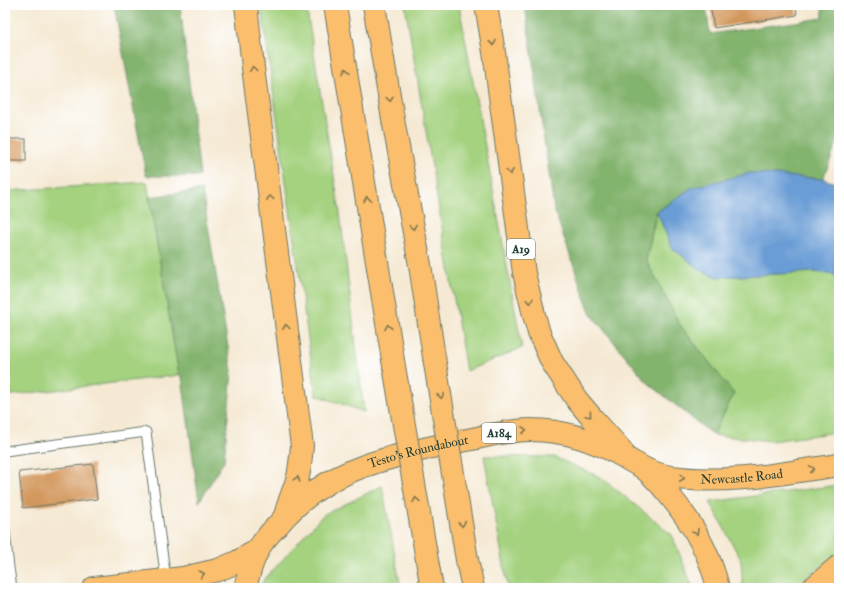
<svg xmlns="http://www.w3.org/2000/svg" width="844" height="593" font-family="'IM FELL Double Pica',serif">
<style>
.green{fill:#a4d27f;stroke:#62885a}
.forest{fill:#83b46e;stroke:#517851}
.water{fill:#6a9dd5;stroke:#446d84}
.building{fill:#d3975b}
.lines{fill:none;stroke-linecap:round;stroke-linejoin:round}
.service-casing{stroke:#6a796c;stroke-width:11}
.primary-casing{stroke:#6a796c;stroke-width:24}
.trunk-casing{stroke:#6a796c;stroke-width:24}
.service{stroke:#fff;stroke-width:9}
.primary{stroke:#fabe6d;stroke-width:22}
.trunk{stroke:#fabe6d;stroke-width:22}
.trunk-bridge-casing{stroke:#6a796c;stroke-width:24;stroke-linecap:butt}
.trunk-bridge{stroke:#fabe6d;stroke-width:22}
.oneway{stroke:#82774e}
.labels{text-anchor:middle;dominant-baseline:central;stroke-width:3;stroke-linejoin:round;paint-order:stroke}
.shield{fill:#fff;stroke:#627771;stroke-width:1}
.shield-label{font-size:12px;font-weight:bold;fill:#1f3d34}
.street-label{font-size:13px;fill:#1f3d34;stroke:#fff}
</style>
<rect width="100%" height="100%" fill="#fff"/>
<filter id="ink" filterUnits="userSpaceOnUse"><feTurbulence type="fractalNoise" baseFrequency=".025" numOctaves="2"/><feDisplacementMap in="SourceGraphic" scale="8" xChannelSelector="R" yChannelSelector="G"/><feConvolveMatrix kernelMatrix="1 2 1 2 8 2 1 2 1" color-interpolation-filters="sRGB"/></filter>
<filter id="wash" filterUnits="userSpaceOnUse"><feTurbulence type="fractalNoise" baseFrequency=".012" numOctaves="4" result="noise"/><feDisplacementMap in="SourceGraphic" scale="16" xChannelSelector="R" yChannelSelector="G"/><feGaussianBlur stdDeviation="0.9" result="paint"/><feColorMatrix in="noise" values="0 0 0 0 0 0 0 0 0 0 0 0 0 0 0 0 0 1.4 0 .05"/><feComposite in="paint" operator="in"/></filter>
<g filter="url(#wash)">
<rect width="100%" height="100%" fill="#f5e9d3"/>
<g class="green">
<polygon points="261,5 306,5 340,213 364,412 316,395"/>
<polygon points="405,5 459,5 522,348 466,371"/>
<polygon points="147,182 179,375 5,396 5,191"/>
<polygon points="657,212 672,248 702,271 718,277 816,272 839,276 839,432 772,441 713,435 734,394 680,325 646,260"/>
<polygon points="484,456 554,457 602,478 672,535 693,588 508,588"/>
<polygon points="839,485 839,553 792,588 743,588 741,560 710,502"/>
<polygon points="382,486 401,588 262,588 263,581 323,515"/>
</g>
<g class="forest">
<polygon points="114,5 180,5 200,176 146,176"/>
<polygon points="525,5 706,5 710,34 823,18 822,5 839,5 839,137 823,179 750,173 691,188 656,212 646,260 680,325 734,394 713,435 647,382 590,313 554,209"/>
<polygon points="202,190 232,371 224,461 199,502 182,377 179,375 149,197"/>
</g>
<polygon class="water" points="750,173 823,179 839,184 839,276 816,272 718,277 702,271 672,248 657,212 691,188"/>
<g id="blocks">
<g class="building">
<polygon points="710,5 796,5 797,15 714,28"/>
<rect x="5" y="139" width="21" height="22"/>
<polygon points="93,464 97,499 23,508 19,472"/>
</g>
</g>
</g>
<g filter="url(#ink)">
<use href="#blocks" fill-opacity="0" stroke="#6a796c" stroke-width="1"/>
<g class="lines">
<g class="service-casing">
<g id="service">
<polyline points="5,451 146,432 166,580"/>
<polyline points="5,532 9,568 12,588"/>
</g>
</g>
<g class="primary-casing">
<g id="primary">
<path id="s1" d="M645 469C653 472 662 476 671 477 727 485 784 473 839 465"/>
<polyline points="813,588 839,566"/>
</g>
</g>
<g class="trunk-casing">
<g id="trunk">
<path d="M246 5 253 67 302 446C301 456 300 467 298 477 294 490 288 503 285 516"/>
<polyline points="335,5 394,366"/>
<polyline points="374,5 394,125 420,265 434,357"/>
<polyline points="486,5 494,52 524,273 534,315 539,333 552,362 577,400 593,419 622,451"/>
<polyline points="467,560 473,588"/>
<polyline points="428,566 432,588"/>
<polyline points="94,588 166,580 183,578 218,570 237,562 258,550"/>
<path id="s2" d="M245 588C248 576 252 561 258 550 262 541 270 533 277 526 300 498 331 478 364 466 384 459 404 454 424 449 440 445 456 442 472 439 491 435 510 430 530 430 564 430 597 441 626 458 632 462 639 465 645 469 654 477 663 487 670 496 693 524 710 553 718 588"/>
</g>
</g>
<use href="#service" class="service"/>
<use href="#primary" class="primary"/>
<use href="#trunk" class="trunk"/>
<g class="trunk-bridge-casing">
<g id="trunk-bridge">
<polyline points="434,357 467,560"/>
<polyline points="394,366 428,566"/>
</g>
</g>
<use href="#trunk-bridge" class="trunk-bridge"/>
</g>
<defs><path id="oneway-chevron" d="M-2-3.5L2.5 0L-2 3.5" fill="none" stroke-width="1.6" stroke-linecap="round" stroke-linejoin="round"/></defs>
<g class="oneway">
<use href="#oneway-chevron" transform="translate(493 43) rotate(80)"/>
<use href="#oneway-chevron" transform="translate(253 69) rotate(-97)"/>
<use href="#oneway-chevron" transform="translate(346 71) rotate(-99)"/>
<use href="#oneway-chevron" transform="translate(390 99) rotate(81)"/>
<use href="#oneway-chevron" transform="translate(510 172) rotate(82)"/>
<use href="#oneway-chevron" transform="translate(270 198) rotate(-97)"/>
<use href="#oneway-chevron" transform="translate(367 199) rotate(-99)"/>
<use href="#oneway-chevron" transform="translate(413 227) rotate(80)"/>
<use href="#oneway-chevron" transform="translate(530 301) rotate(77)"/>
<use href="#oneway-chevron" transform="translate(286 327) rotate(-97)"/>
<use href="#oneway-chevron" transform="translate(388 327) rotate(-99)"/>
<use href="#oneway-chevron" transform="translate(441 396) rotate(81)"/>
<use href="#oneway-chevron" transform="translate(589 415) rotate(50)"/>
<use href="#oneway-chevron" transform="translate(524 430) rotate(-2)"/>
<use href="#oneway-chevron" transform="translate(812 469) rotate(-8)"/>
<use href="#oneway-chevron" transform="translate(682 478) rotate(6)"/>
<use href="#oneway-chevron" transform="translate(297 479) rotate(-74)"/>
<use href="#oneway-chevron" transform="translate(416 500) rotate(-100)"/>
<use href="#oneway-chevron" transform="translate(462 524) rotate(81)"/>
<use href="#oneway-chevron" transform="translate(696 532) rotate(60)"/>
<use href="#oneway-chevron" transform="translate(202 574) rotate(-13)"/>
</g>
</g>
<g class="labels">
<g class="shield">
<rect x="507" y="239" width="28" height="20" rx="3"/>
<rect x="482" y="423" width="34" height="20" rx="3"/>
</g>
<g class="shield-label">
<text x="521" y="249">A19</text>
<text x="499" y="433">A184</text>
</g>
<g class="street-label">
<text stroke="none"><textPath href="#s2" startOffset="234">Testo's Roundabout</textPath></text>
<text stroke="none"><textPath href="#s1" startOffset="98">Newcastle Road</textPath></text>
</g>
</g>
<rect width="844" height="593" fill="none" stroke="#fff" stroke-width="20"/>
</svg>
